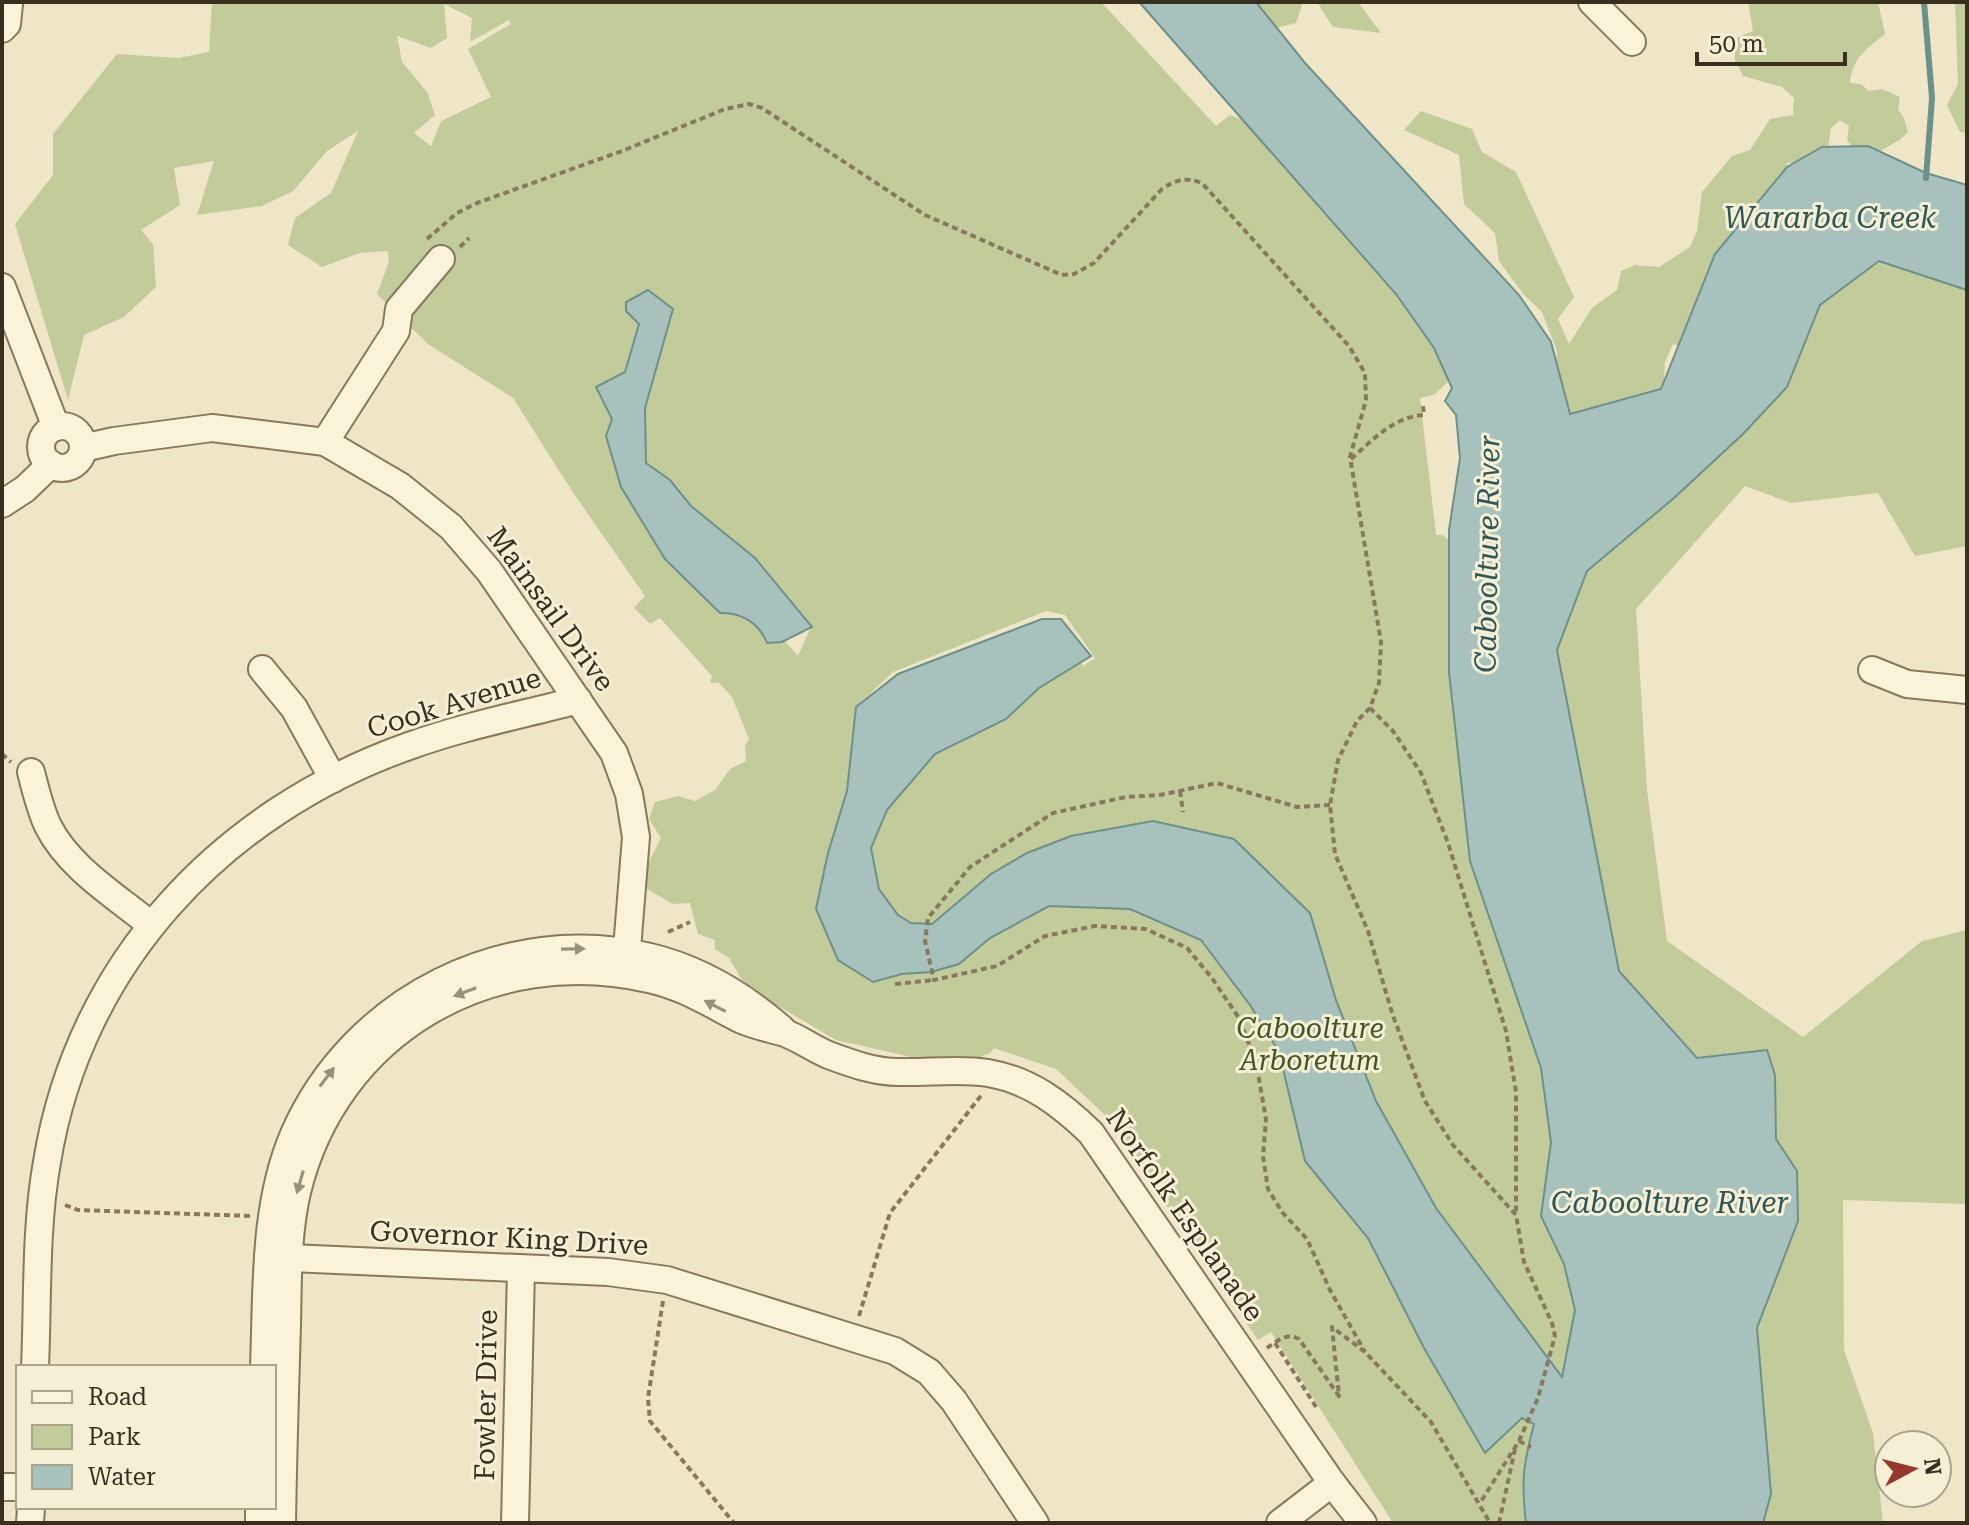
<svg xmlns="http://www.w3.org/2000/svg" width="1969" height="1525" font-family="'Roboto Serif',serif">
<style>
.green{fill:#c1cc9a;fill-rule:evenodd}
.water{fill:#a7c2bd;stroke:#6e908b;stroke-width:2}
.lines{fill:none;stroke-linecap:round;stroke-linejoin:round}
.stream{stroke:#6e908b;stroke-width:6}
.minor-casing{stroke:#89795c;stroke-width:30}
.path{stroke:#89795c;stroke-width:4;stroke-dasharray:6 4;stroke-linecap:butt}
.minor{stroke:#f9f3d9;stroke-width:26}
.oneway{fill:#99917c}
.labels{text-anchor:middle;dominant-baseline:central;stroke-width:6;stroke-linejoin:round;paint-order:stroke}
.street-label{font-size:28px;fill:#392f1f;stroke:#f5f0d5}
.park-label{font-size:28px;font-style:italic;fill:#445626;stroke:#f5f0d5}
.water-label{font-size:30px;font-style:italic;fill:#2f5759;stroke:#f5f0d5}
</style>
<rect width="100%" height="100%" fill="#eee6c6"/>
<g class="green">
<path d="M212 2H1101L1216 126 1230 115 1257 126 1429 316 1456 374 1434 395 1420 398 1436 535H1442L1464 552 1534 963 1580 1296 1562 1378 1554 1523H1393L1271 1332 1258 1340 1184 1231 1180 1230 1181 1227 1105 1115 1056 1069 994 1048 990 1053 973 1060 929 1061 836 1040 746 987 729 958 715 949V940L698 934 690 903 673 904 645 888 648 864 661 838 649 819 655 802 678 796 695 801 715 790 730 769 746 761 745 746 749 739 732 697 718 682 710 683 712 676 660 618 650 624 634 608 645 596 572 491 513 398 428 344 377 294 389 262 388 251 360 253 322 267 288 245 295 218 331 193 358 131 327 151 293 191 262 206 197 215 214 161 174 168 180 205 141 230 153 244 156 287 124 317 84 335 68 400 15 224 53 175V134L117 54 178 58 209 52ZM444 4 472 18 470 42 509 20 511 24 468 49 491 97 441 121 431 146 414 133 435 115 427 92 402 62 397 36 431 48 447 38ZM673 310 645 408 646 464 670 480 691 506 755 558 811 627 798 656 777 632 735 612 621 486 606 436 639 324 626 311ZM1046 611 1065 615 1095 658 1083 666 1079 657 924 755 872 819 861 894 909 938 931 972 902 974 873 981 838 960 862 736 853 730 856 707 893 672Z"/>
<polygon points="1246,2 1303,2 1296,23 1271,29"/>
<polygon points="1317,2 1358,2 1381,33 1333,27"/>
<path d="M1748 2H1878L1885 34C1867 49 1852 57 1850 83L1861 84 1869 91 1882 89 1900 97 1898 109 1904 118 1908 132C1899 144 1885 145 1874 157L1856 152 1847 140 1849 126 1840 120 1831 128 1827 153 1806 162 1787 163 1784 188 1690 349 1673 344 1665 362 1663 398 1563 427 1556 389 1557 351 1542 312 1524 295 1499 261 1495 233 1464 204 1459 155 1404 130 1421 111 1472 129 1482 152 1516 172 1574 297 1558 319 1569 344 1592 308 1617 290 1621 271 1635 265 1659 267 1690 247 1697 231 1702 192 1732 156 1750 150 1770 119 1793 115 1794 98 1782 87 1743 76 1735 60 1734 39 1753 31Z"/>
<polygon points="1955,2 1967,2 1967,133 1960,132 1947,105 1958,84"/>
<polygon points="1879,261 1967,290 1967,546 1915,556 1878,493 1791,503 1745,486 1636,609 1647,790 1667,941 1803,1037 1922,941 1967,930 1967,1204 1843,1200 1844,1350 1873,1433 1883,1523 1763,1523 1771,1494 1757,1328 1798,1221 1797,1171 1776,1139 1775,1075 1767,1050 1698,1058 1619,972 1557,650 1587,571 1674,498 1743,434 1787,387 1820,305"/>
</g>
<g class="water">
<path d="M1139 2H1256L1305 63 1519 295 1551 342 1570 414 1661 389 1715 254 1787 167 1822 147 1868 146 1926 173 1967 185V290L1879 261 1820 305 1787 387 1743 434 1674 498 1587 571 1557 650 1619 971 1697 1058 1767 1050 1775 1075 1776 1139 1797 1171 1798 1221 1757 1328 1771 1494 1763 1523H1526C1521 1480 1523 1466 1534 1424L1522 1418 1485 1453 1424 1348 1368 1238 1305 1161 1279 1052 1250 1005 1201 940 1130 909 1049 906 990 938 959 964 931 972 902 974 873 982 838 960 816 909 828 853 847 791 856 707 898 674 1042 619H1061L1091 656 1039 688 1006 719 935 754 887 810 871 848 879 889 898 915 911 923 932 924 991 874 1027 853 1071 836 1153 821 1234 839 1310 913 1336 1000 1376 1101 1436 1208 1562 1377 1575 1310 1564 1264 1541 1216 1551 1142 1541 1068 1470 861 1449 672V530L1460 458 1456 415 1445 401 1452 388 1434 348 1396 294Z"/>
<path d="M648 290 673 309 645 408 646 463 670 480 691 506 755 558 812 627 782 642 767 643C759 623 741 612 720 613L665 559 621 487 606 436 612 419 596 387 625 372 639 324 626 311V302Z"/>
</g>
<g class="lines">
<polyline class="stream" points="1924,2 1932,98 1926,178"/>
<g class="minor-casing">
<g id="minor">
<polyline points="1592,2 1632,42"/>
<polyline points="2,29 7,24 9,4"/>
<polyline points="2,287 56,427"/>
<circle cx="62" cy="447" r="21"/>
<polyline points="325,442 396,331 399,309 441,259"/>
<polyline points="83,448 114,441 212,428 325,442 400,486 451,527 489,571 614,753 629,794 636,837 625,974"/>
<polyline points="2,504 25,489 51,464"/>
<polyline points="262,669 294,708 333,779"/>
<polyline points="1872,670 1907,684 1967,690"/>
<path d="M31 772C36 791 40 809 48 826 69 868 116 896 151 925"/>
<polyline points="268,1257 608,1272 667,1280 895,1351 929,1372 954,1401 1035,1523"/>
<path d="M35 1367C38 1299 35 1229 47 1162 79 963 222 812 409 746 464 726 522 715 578 700"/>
<path d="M264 1367C267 1290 263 1206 294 1134 353 999 507 922 650 957 700 969 744 996 782 1029"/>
<polyline points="2,1487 18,1487"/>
<polyline points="30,1523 31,1507"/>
<polyline points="259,1523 259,1507"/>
<path d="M282 1523C283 1457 285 1391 287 1325 288 1282 287 1235 297 1192 336 1031 491 943 649 979 683 986 712 1005 742 1020 756 1026 771 1029 785 1033 801 1039 815 1050 831 1056 853 1064 875 1072 898 1072 928 1073 958 1068 988 1073 1030 1080 1061 1104 1091 1133L1332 1483 1363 1523"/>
<polyline points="515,1523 521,1269"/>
<polyline points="1280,1523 1332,1483"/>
</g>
</g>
<g class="path">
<path d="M427 239 457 213 477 203 622 151 725 109 749 104 762 108 925 215 1062 275 1074 274 1094 263 1162 189C1177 179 1186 177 1202 183L1349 346 1365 373 1366 400 1350 457 1381 642 1379 683 1370 708 1357 721 1338 760 1330 805 1335 854 1368 931 1392 1013 1425 1101 1453 1145 1516 1215 1524 1262 1552 1323 1555 1336 1538 1398 1519 1441 1480 1503"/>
<polyline points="460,247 469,238"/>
<path d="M1351 459C1374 439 1393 417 1424 415L1423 406"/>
<polyline points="1370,708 1393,731 1421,773 1448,843 1506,1031 1516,1092 1516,1213"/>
<polyline points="2,754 11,762"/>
<polyline points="1180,791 1183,812"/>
<polyline points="1330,805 1297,807 1217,783 1160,795 1126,797 1053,813 970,867 928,918 925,941 934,980 997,966 1045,936 1095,926 1146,929 1187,948 1212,978 1239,1018 1256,1062 1266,1119 1263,1156 1268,1189 1282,1212 1307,1239 1330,1290 1365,1352"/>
<polyline points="668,932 690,922"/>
<polyline points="895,984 934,980"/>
<polyline points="65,1205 78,1210 251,1216"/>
<polyline points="663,1301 648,1398 650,1421 734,1523"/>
<polyline points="859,1316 890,1213 983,1093"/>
<polyline points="1275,1343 1318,1410"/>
<path d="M1267 1348C1277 1341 1287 1332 1299 1339L1339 1396 1332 1327 1365 1352 1431 1422 1490 1523"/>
<polyline points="1519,1441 1531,1447"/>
<polyline points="1499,1523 1515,1449"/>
</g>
<use href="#minor" class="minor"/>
</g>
<defs><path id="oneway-solid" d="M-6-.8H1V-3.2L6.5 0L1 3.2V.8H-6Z" transform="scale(2)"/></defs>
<g class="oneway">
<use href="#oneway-solid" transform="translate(573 949) rotate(-1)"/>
<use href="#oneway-solid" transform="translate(465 992) rotate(159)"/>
<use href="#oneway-solid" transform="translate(715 1006) rotate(-153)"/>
<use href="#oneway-solid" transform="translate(327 1077) rotate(-53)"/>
<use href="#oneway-solid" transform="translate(300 1182) rotate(106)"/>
</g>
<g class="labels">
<g class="street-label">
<text transform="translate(551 609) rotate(54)">Mainsail Drive</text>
<text transform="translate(454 703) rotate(-17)">Cook Avenue</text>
<text transform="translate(1185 1215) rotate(55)">Norfolk Esplanade</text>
<text transform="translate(509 1238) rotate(3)">Governor King Drive</text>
<text transform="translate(486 1395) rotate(-89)">Fowler Drive</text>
</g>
<g class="park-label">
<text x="1310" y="1028">Caboolture<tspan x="1310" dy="32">Arboretum</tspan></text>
</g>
<g class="water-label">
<text x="1830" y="217">Wararba Creek</text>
<text transform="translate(1487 554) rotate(-89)">Caboolture River</text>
<text x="1670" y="1202">Caboolture River</text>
</g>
</g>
<rect width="1969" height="1525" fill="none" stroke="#392f1f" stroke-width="8"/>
<rect x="16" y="1365" width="260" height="144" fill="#f5f0d5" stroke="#aaa38c" stroke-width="2"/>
<rect x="32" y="1391" width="40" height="12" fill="#f9f3d9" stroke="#aaa38c" stroke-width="2"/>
<text x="88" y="1405" font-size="24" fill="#392f1f">Road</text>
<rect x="32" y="1425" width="40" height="24" fill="#c1cc9a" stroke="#aaa38c" stroke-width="2"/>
<text x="88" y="1445" font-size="24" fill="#392f1f">Park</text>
<rect x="32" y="1465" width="40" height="24" fill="#a7c2bd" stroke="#aaa38c" stroke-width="2"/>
<text x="88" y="1485" font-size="24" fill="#392f1f">Water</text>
<g transform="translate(1913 1469) rotate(83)"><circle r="38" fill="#f5f0d5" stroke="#aaa38c" stroke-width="2"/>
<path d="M0-6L14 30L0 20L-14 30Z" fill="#98372c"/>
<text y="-12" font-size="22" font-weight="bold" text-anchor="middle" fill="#392f1f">N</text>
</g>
<path d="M1697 52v12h148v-12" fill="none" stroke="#392f1f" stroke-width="4"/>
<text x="1709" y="52" font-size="24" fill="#392f1f" stroke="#f5f0d5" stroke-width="6" paint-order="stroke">50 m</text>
</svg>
